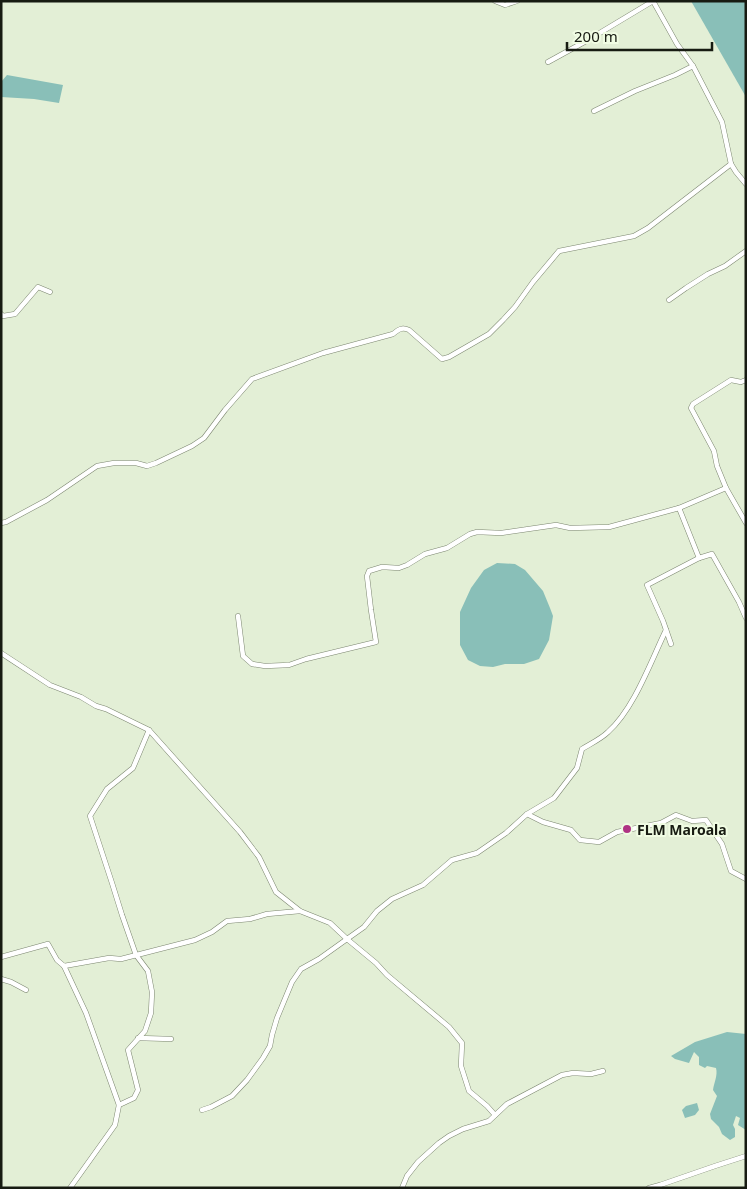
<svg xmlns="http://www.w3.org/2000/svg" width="747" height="1189" font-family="'Noto Sans',sans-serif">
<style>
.water{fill:#89bfb8}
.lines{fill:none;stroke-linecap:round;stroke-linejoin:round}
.street-casing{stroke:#7c8670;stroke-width:5.5}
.street{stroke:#fff;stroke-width:4.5}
.poi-dot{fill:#af3384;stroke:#f0fce3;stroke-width:2}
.labels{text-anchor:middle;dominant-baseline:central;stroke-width:4;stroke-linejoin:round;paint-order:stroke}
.poi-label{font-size:14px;font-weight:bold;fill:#171b12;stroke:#f0fce3;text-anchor:start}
</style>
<rect width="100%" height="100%" fill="#e3efd6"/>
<g class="water">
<polygon points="691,1 746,1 746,97"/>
<polygon points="7,75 63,85 59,103 34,99 1,97 1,82"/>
<polygon points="497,563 515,564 525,570 543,591 550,608 553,616 549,640 539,659 524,664 505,664 493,667 480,666 468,660 460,645 460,612 471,588 484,570"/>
<path d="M727 1032 746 1034V1130L738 1125 740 1118 736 1116 733 1125 735 1129V1137L730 1140 722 1134 719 1127 711 1119 710 1114 717 1096 713 1090C714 1083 718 1075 716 1068L707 1066 705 1068 699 1065V1057L694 1052 689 1063 675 1059 671 1056 695 1042Z"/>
<polygon points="697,1103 699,1110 695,1115 685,1118 682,1110 686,1106"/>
</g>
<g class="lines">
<g class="street-casing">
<g id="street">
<polyline points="495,1 505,5 517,1"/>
<polyline points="653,1 677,44 693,66 722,122 731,164 736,172 746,184"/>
<polyline points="548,62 588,40 653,1"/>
<polyline points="594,111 635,91 675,75 693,66"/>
<polyline points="669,300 686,288 708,274 725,266 746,251"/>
<polyline points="1,314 3,316 15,314 38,287 50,292"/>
<polyline points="746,380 741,382 731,380 693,404 691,408 714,451 717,466 726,488 746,523"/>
<path d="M1 523 6 522 47 500 97 466 114 463H136L147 466 156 463 192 446 204 438 225 410 252 379 323 353 393 334C399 329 402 327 409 330L442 359 449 357 489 334 503 320 515 307 533 282 559 251 634 236 648 228 731 164"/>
<polyline points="699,558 712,554 739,602 746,618"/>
<polyline points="238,616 243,656 252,664 265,666 289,665 306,659 376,642 371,610 367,576 369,571 382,567 399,568 407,565 425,554 447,548 470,534 477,532 501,533 556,525 570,528 609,527 679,508"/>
<polyline points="671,644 663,621 647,585 699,558 679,508 726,488"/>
<polyline points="1,653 50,685 81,697 96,706 106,709 149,730"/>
<polyline points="527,814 543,822 571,830 580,840 599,842 617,832 661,823 676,815 692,821 706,820 722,844 731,871 746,879"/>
<polyline points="1,957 48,944 57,960 64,966 109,958 121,959 195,940 212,932 227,921 250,919 267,914 300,911"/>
<polyline points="64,966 86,1013 119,1105"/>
<polyline points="1,979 11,982 26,990"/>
<polyline points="138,1038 171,1039"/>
<polyline points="202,1110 211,1107 232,1096 247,1080 263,1058 270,1046 272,1035 277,1018 292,982 301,969 319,959 347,939 376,963 387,975 449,1027 462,1043 461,1066 469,1091 487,1106 495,1115"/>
<path d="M70 1188 115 1125 119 1105 134 1098 138 1090 128 1050 145 1031 151 1013 152 992 148 971 136 955 122 915 112 883 90 816 107 789 133 768 149 730 240 832 259 857 276 892 300 911 330 923 347 939 364 927 377 911 392 899 423 885 452 860 477 853 506 833 527 814 554 798 577 768 582 749C590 744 601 739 608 732 634 709 651 661 666 630"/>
<polyline points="402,1188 407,1176 418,1162 439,1143 449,1136 463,1129 489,1121 507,1104 562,1075 573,1073 591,1074 603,1071"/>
<polyline points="649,1188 660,1185 715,1166 746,1156"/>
</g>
</g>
<use href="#street" class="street"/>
</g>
<circle class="poi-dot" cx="627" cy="829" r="5"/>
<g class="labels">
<g class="poi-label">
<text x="637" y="829">FLM Maroala</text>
</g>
</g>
<rect width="747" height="1189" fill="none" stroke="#171b12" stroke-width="5"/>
<path d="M567 42v8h145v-8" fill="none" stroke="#171b12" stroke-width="2.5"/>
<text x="574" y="42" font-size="15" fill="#171b12" stroke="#f0fce3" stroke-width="4" paint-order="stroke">200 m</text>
</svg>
